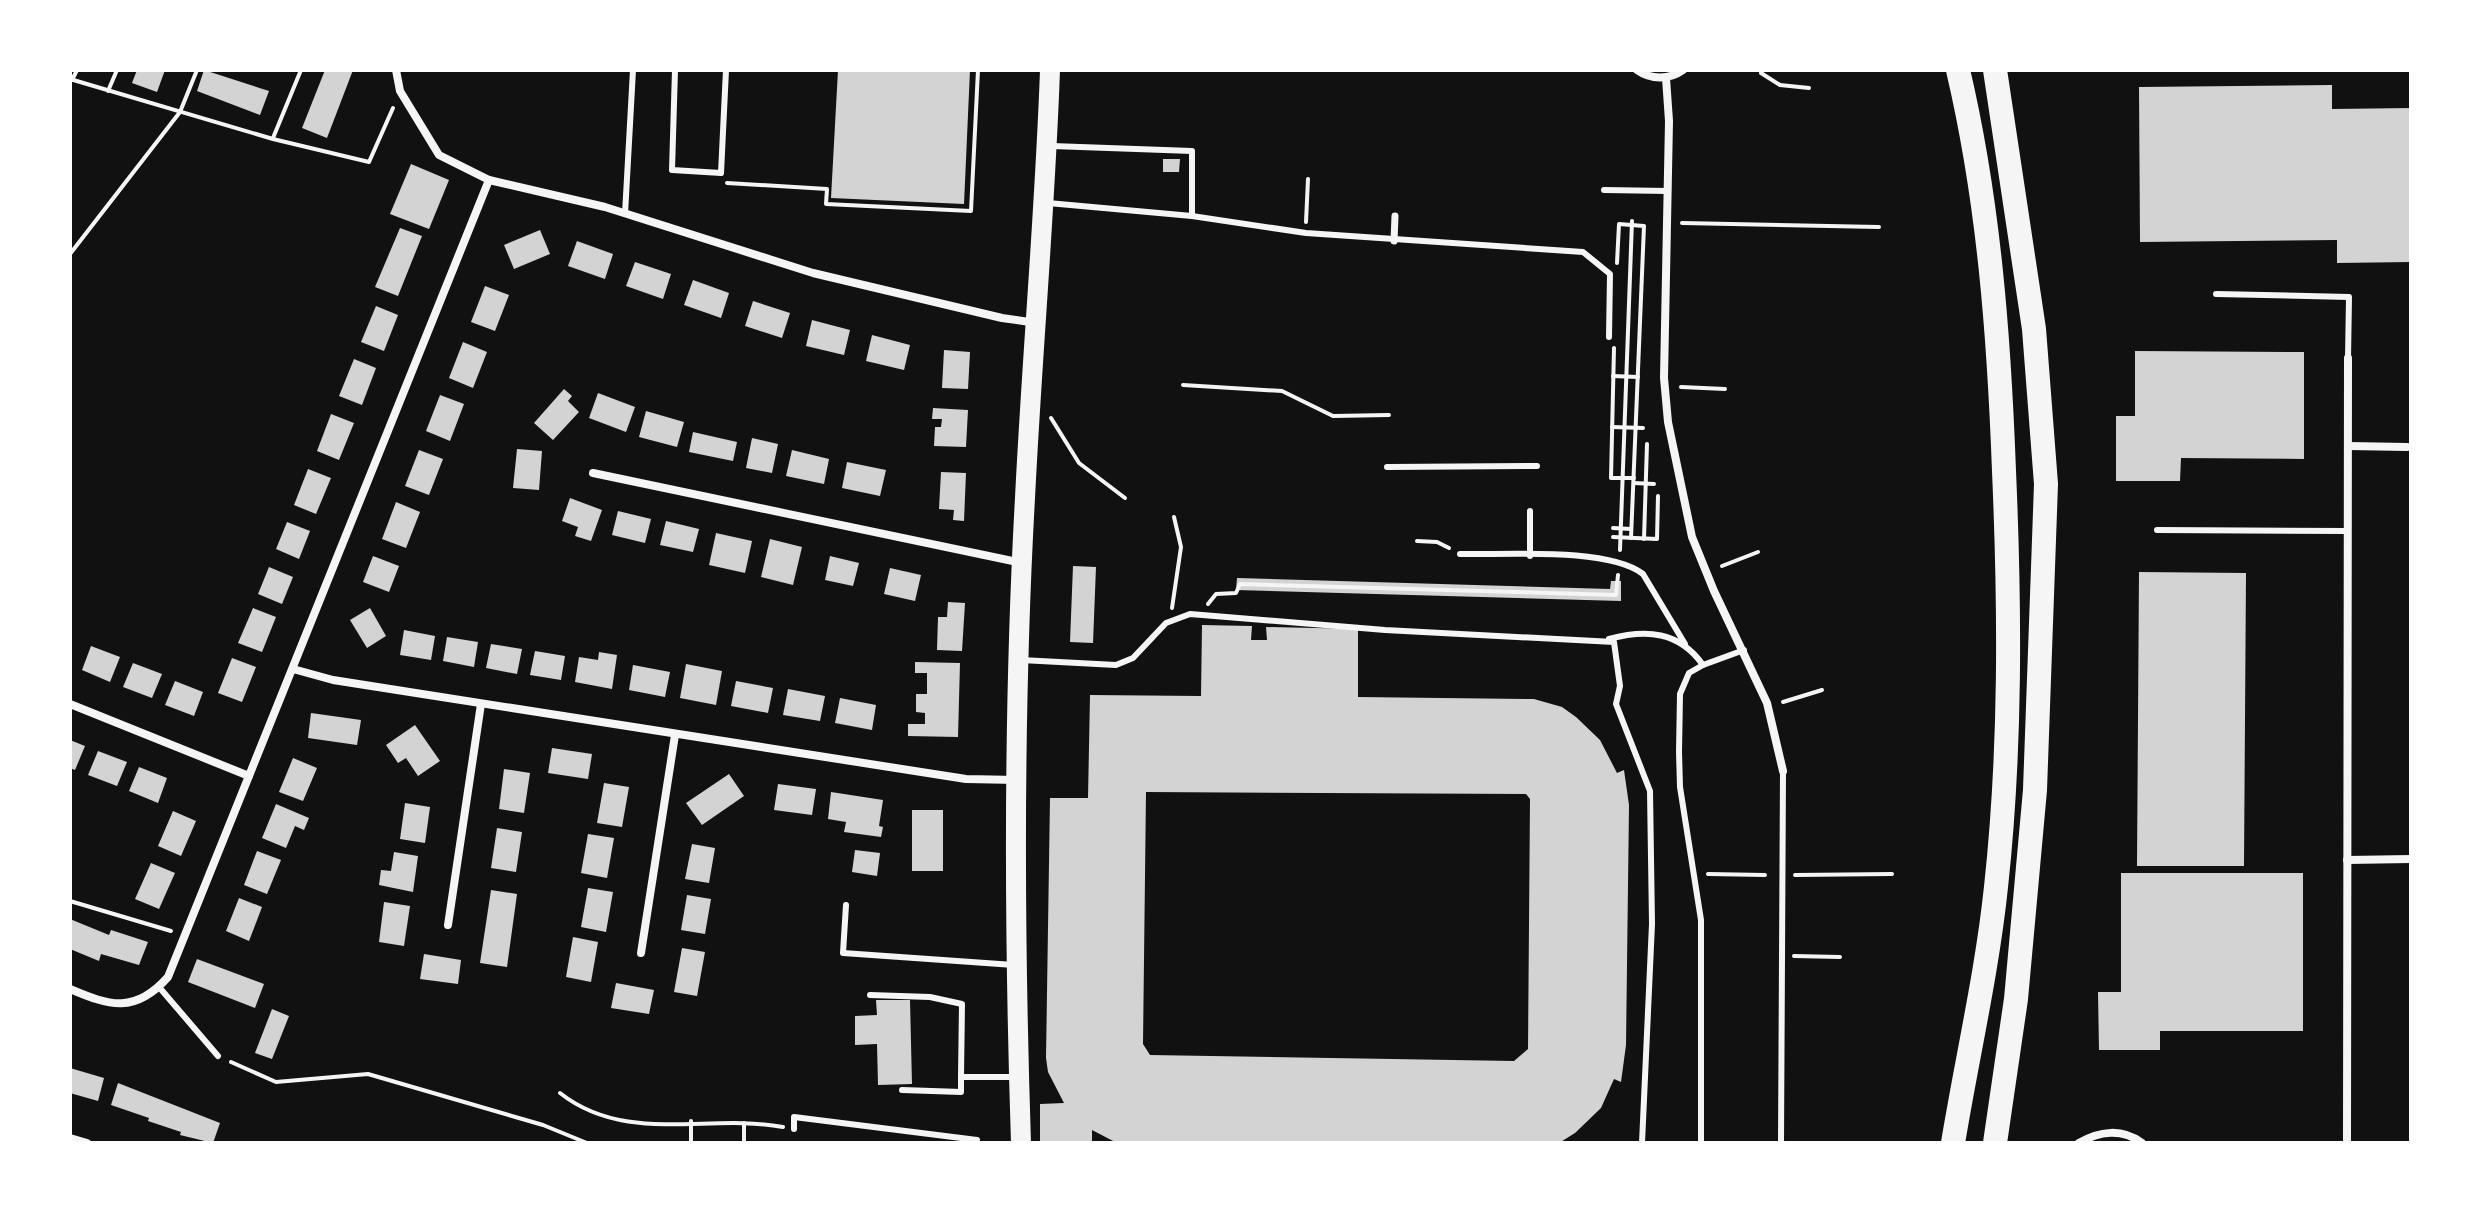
<svg xmlns="http://www.w3.org/2000/svg" width="2481" height="1213" font-family="Inter,sans-serif">
<style>
.building{fill:#d3d3d3;fill-rule:evenodd}
.lines{fill:none;stroke-linecap:round;stroke-linejoin:round}
.path{stroke:#f5f5f5;stroke-width:4}
.service{stroke:#f5f5f5;stroke-width:6}
.pedestrian{stroke:#f5f5f5;stroke-width:7}
.minor{stroke:#f5f5f5;stroke-width:8}
.primary{stroke:#f5f5f5;stroke-width:20}
.motorway{stroke:#f5f5f5;stroke-width:24}
</style>
<rect width="100%" height="100%" fill="#111"/>
<g class="building">
<polygon points="137,70 165,70 157,92 132,83"/>
<polygon points="204,70 269,91 260,115 197,91"/>
<polygon points="325,70 353,70 327,138 302,128"/>
<polygon points="838,70 970,70 964,204 831,198"/>
<polygon points="2332,85 2332,109 2411,108 2411,262 2337,263 2337,240 2140,242 2139,87"/>
<polygon points="1163,159 1180,159 1179,172 1163,172"/>
<polygon points="411,164 449,180 429,229 390,214"/>
<polygon points="400,228 422,236 398,296 375,287"/>
<polygon points="540,230 550,254 514,269 504,245"/>
<polygon points="577,241 613,254 605,279 568,266"/>
<polygon points="635,262 671,274 663,299 626,286"/>
<polygon points="693,280 729,293 721,318 684,305"/>
<polygon points="485,286 509,295 495,331 471,322"/>
<polygon points="753,301 790,313 782,338 745,326"/>
<polygon points="376,306 398,315 384,351 361,342"/>
<polygon points="812,320 850,330 844,355 806,346"/>
<polygon points="872,335 910,345 904,370 866,361"/>
<polygon points="463,342 487,352 473,388 449,378"/>
<polygon points="944,350 970,352 968,389 942,388"/>
<polygon points="2135,351 2304,352 2304,459 2181,458 2180,481 2116,481 2116,416 2135,416"/>
<polygon points="354,359 376,368 362,405 339,396"/>
<polygon points="564,389 572,396 568,401 579,412 553,440 534,423"/>
<polygon points="598,393 635,407 626,432 589,418"/>
<polygon points="440,395 464,404 450,441 426,431"/>
<polygon points="933,408 968,410 966,447 934,446 935,427 941,427 942,419 932,419"/>
<polygon points="646,411 684,422 677,447 639,437"/>
<polygon points="331,414 354,423 339,460 317,451"/>
<polygon points="693,432 737,442 733,461 689,452"/>
<polygon points="752,438 778,444 772,473 746,468"/>
<polygon points="517,449 542,451 539,490 513,488"/>
<polygon points="419,450 443,459 429,495 405,486"/>
<polygon points="792,450 829,459 824,484 786,476"/>
<polygon points="847,462 886,470 880,496 842,488"/>
<polygon points="308,469 331,478 316,514 294,505"/>
<polygon points="941,472 966,473 964,521 953,520 954,510 939,509"/>
<polygon points="570,498 602,510 591,541 575,536 578,527 562,521"/>
<polygon points="396,502 420,512 406,548 382,539"/>
<polygon points="618,511 651,519 645,543 612,535"/>
<polygon points="666,521 699,529 693,552 660,545"/>
<polygon points="287,522 310,531 299,559 276,549"/>
<polygon points="716,533 752,541 745,573 709,565"/>
<polygon points="770,539 802,547 793,585 761,577"/>
<polygon points="373,556 399,566 389,592 363,582"/>
<polygon points="830,556 859,563 853,586 825,580"/>
<polygon points="1073,566 1096,567 1093,643 1070,642"/>
<polygon points="269,567 293,577 282,604 258,594"/>
<polygon points="890,568 921,575 915,601 884,594"/>
<polygon points="2139,572 2246,573 2244,866 2137,866"/>
<polygon points="1237,578 1610,589 1611,581 1621,581 1621,601 1236,590"/>
<polygon points="948,602 965,603 962,651 937,650 938,617 947,617"/>
<polygon points="253,608 276,617 262,652 238,643"/>
<polygon points="370,608 386,636 367,648 350,620"/>
<path d="M1202 625 1252 626 1251 640H1267L1266 627 1358 629V697L1534 699 1562 707 1576 717 1600 740 1617 773 1624 770 1629 805 1626 1045 1621 1082 1614 1079 1601 1108 1575 1133 1559 1143H1117L1092 1130V1143H1040V1104L1064 1103 1048 1072 1046 1058 1050 798H1088L1090 695 1201 696ZM1146 792 1526 794 1530 799 1528 1049 1514 1061 1150 1055 1143 1044Z"/>
<polygon points="404,630 435,636 431,660 400,655"/>
<polygon points="447,637 478,642 474,667 443,661"/>
<polygon points="491,644 522,649 517,674 486,668"/>
<polygon points="91,646 120,657 110,682 82,670"/>
<polygon points="535,651 565,656 561,680 530,675"/>
<polygon points="599,652 617,655 612,689 575,682 579,657 598,660"/>
<polygon points="232,658 256,667 242,702 218,693"/>
<polygon points="915,662 960,663 958,737 908,736 908,724 925,724 925,713 916,712 916,694 927,694 927,673 915,673"/>
<polygon points="133,663 162,674 152,698 123,687"/>
<polygon points="686,664 722,671 716,705 680,698"/>
<polygon points="633,665 670,672 665,697 629,690"/>
<polygon points="175,681 203,692 194,716 165,705"/>
<polygon points="736,681 773,688 768,713 731,706"/>
<polygon points="788,689 825,696 820,721 783,715"/>
<polygon points="840,698 876,705 872,730 835,723"/>
<polygon points="311,713 361,720 357,745 308,738"/>
<polygon points="415,725 440,761 418,776 406,758 398,763 386,745"/>
<polygon points="70,740 85,746 75,770 70,768"/>
<polygon points="552,748 592,754 588,779 548,773"/>
<polygon points="98,751 127,762 117,786 88,775"/>
<polygon points="293,758 317,768 303,801 279,792"/>
<polygon points="139,767 167,778 158,803 129,791"/>
<polygon points="504,769 530,773 524,813 499,809"/>
<polygon points="729,774 744,796 702,825 686,803"/>
<polygon points="604,783 629,787 622,827 597,823"/>
<polygon points="778,784 816,789 812,815 774,810"/>
<polygon points="831,792 883,800 879,826 883,827 881,837 844,832 846,822 828,819"/>
<polygon points="405,803 430,807 425,843 400,839"/>
<polygon points="276,804 309,818 304,830 295,826 286,848 262,838"/>
<rect x="912" y="810" width="31" height="61"/>
<polygon points="173,811 196,821 181,856 158,846"/>
<polygon points="497,828 522,832 516,872 491,868"/>
<polygon points="588,834 614,838 607,878 581,873"/>
<polygon points="692,844 715,848 709,883 685,879"/>
<polygon points="855,850 880,853 877,876 852,872"/>
<polygon points="257,851 281,860 267,894 244,885"/>
<polygon points="394,852 418,856 413,892 379,885 381,870 391,871"/>
<polygon points="151,863 175,873 159,909 135,899"/>
<polygon points="2121,873 2303,873 2303,1031 2160,1031 2160,1050 2099,1050 2098,992 2121,992"/>
<polygon points="588,888 613,892 606,932 581,927"/>
<polygon points="491,890 517,894 507,967 480,963"/>
<polygon points="687,895 711,899 705,934 681,930"/>
<polygon points="239,898 262,907 249,941 226,931"/>
<polygon points="384,902 410,906 404,946 379,942"/>
<polygon points="70,919 109,935 111,930 148,942 139,965 101,954 99,961 70,949"/>
<polygon points="573,937 598,942 591,982 566,977"/>
<polygon points="682,948 705,952 697,996 674,992"/>
<polygon points="424,954 461,960 458,984 420,979"/>
<polygon points="197,959 264,984 255,1008 188,982"/>
<polygon points="616,983 654,990 649,1014 611,1008"/>
<polygon points="876,1000 910,1000 912,1084 878,1085 877,1044 855,1045 855,1016 877,1015"/>
<polygon points="272,1009 289,1016 272,1059 255,1053"/>
<polygon points="70,1068 104,1078 98,1101 70,1093"/>
<polygon points="118,1083 220,1123 213,1143 180,1135 181,1132 148,1121 149,1118 111,1105"/>
</g>
<g class="lines">
<g class="path">
<polyline points="1761,73 1780,85 1809,88"/>
<polyline points="70,79 273,139 369,162 393,108"/>
<polyline points="72,80 77,70"/>
<polyline points="108,91 117,70"/>
<polyline points="273,138 301,70"/>
<polyline points="727,183 827,189 826,204 971,211 978,70"/>
<polyline points="1306,222 1308,179"/>
<polyline points="1682,223 1879,227"/>
<polyline points="70,254 180,112 197,70"/>
<polyline points="1617,263 1619,224 1644,226 1631,538"/>
<polyline points="1614,348 1611,478 1634,478"/>
<polyline points="1613,376 1638,377"/>
<polyline points="1183,385 1282,391 1333,416 1389,415"/>
<polyline points="1681,387 1725,389"/>
<polyline points="1051,418 1079,463 1125,498"/>
<polyline points="1612,427 1643,428"/>
<polyline points="1634,483 1654,484"/>
<polyline points="1613,528 1631,529"/>
<polyline points="1613,537 1657,539 1658,496"/>
<polyline points="1644,539 1647,444"/>
<polyline points="1417,541 1437,542 1449,548"/>
<polyline points="1620,550 1632,221"/>
<polyline points="1722,566 1758,552"/>
<polyline points="1208,604 1216,594 1236,593 1240,584 1616,595 1618,575"/>
<polyline points="1172,608 1181,547 1174,517"/>
<polyline points="1783,702 1822,690"/>
<polyline points="1708,874 1765,875"/>
<polyline points="1795,875 1892,874"/>
<polyline points="70,901 171,931"/>
<polyline points="1794,956 1840,957"/>
<polyline points="231,1062 276,1082 368,1074 543,1125 587,1143"/>
<path d="M560 1093C626 1145 708 1113 783 1127"/>
<polyline points="691,1121 691,1143"/>
<polyline points="744,1143 744,1123"/>
</g>
<g class="service">
<polyline points="675,70 672,170 721,173 726,70"/>
<polyline points="1052,146 1192,151 1192,216"/>
<polyline points="1604,190 1668,191"/>
<polyline points="1048,203 1192,216 1306,233 1583,252 1610,274 1609,337"/>
<polyline points="625,214 633,70"/>
<polyline points="2216,294 2349,297 2348,358"/>
<polyline points="1387,467 1537,466"/>
<polyline points="2157,530 2348,531"/>
<path d="M1460 554C1506 555 1608 547 1643 574L1685 644"/>
<polyline points="1530,556 1530,511"/>
<path d="M1609 639C1646 629 1679 631 1703 665L1744 650"/>
<polyline points="1021,660 1116,665 1133,658 1166,623 1190,614 1385,630 1614,642 1620,686 1616,704 1650,791 1652,924 1642,1143"/>
<polyline points="846,905 843,953 1014,965"/>
<polyline points="159,987 218,1056"/>
<polyline points="870,995 930,997 962,1004 961,1077 1014,1077"/>
<polyline points="902,1090 961,1092 961,1077"/>
<polyline points="794,1129 794,1117 977,1140"/>
<polyline points="1701,1143 1701,920 1680,787 1679,752 1680,694 1689,673 1703,665"/>
<polyline points="1781,1143 1783,771"/>
</g>
<polyline class="pedestrian" points="1394,241 1395,216"/>
<g class="minor">
<polyline points="396,70 400,91 439,155 489,180 605,207 813,273 1002,318 1037,323"/>
<path d="M1637 70C1651 80 1669 80 1683 70"/>
<polyline points="1666,78 1669,121 1664,378 1668,422 1692,537 1714,591 1767,703 1783,771"/>
<polyline points="2348,446 2407,447"/>
<polyline points="593,473 1022,563"/>
<polyline points="293,669 333,680 966,779 1017,780"/>
<polyline points="70,704 249,776"/>
<polyline points="2347,860 2411,859"/>
<polyline points="448,925 481,704"/>
<polyline points="641,953 675,735"/>
<path d="M70 989C110 1006 135 1014 168 977L489 180"/>
<polyline points="70,1138 87,1143"/>
<path d="M2079 1143C2099 1131 2122 1128 2142 1143"/>
<polyline points="2347,1143 2348,358"/>
</g>
<path class="primary" d="M1021 1143C1014 928 1013 712 1025 498 1032 355 1045 213 1050 70"/>
<g class="motorway">
<path d="M1953 1143C1967 1058 1987 973 1996 887 2011 749 2010 609 2004 471 1999 336 1989 202 1958 70"/>
<polyline points="1995,1143 2016,999 2035,790 2046,484 2034,329 1995,70"/>
</g>
</g>
<rect width="2481" height="1213" fill="none" stroke="#ffffff" stroke-width="144"/>
</svg>
